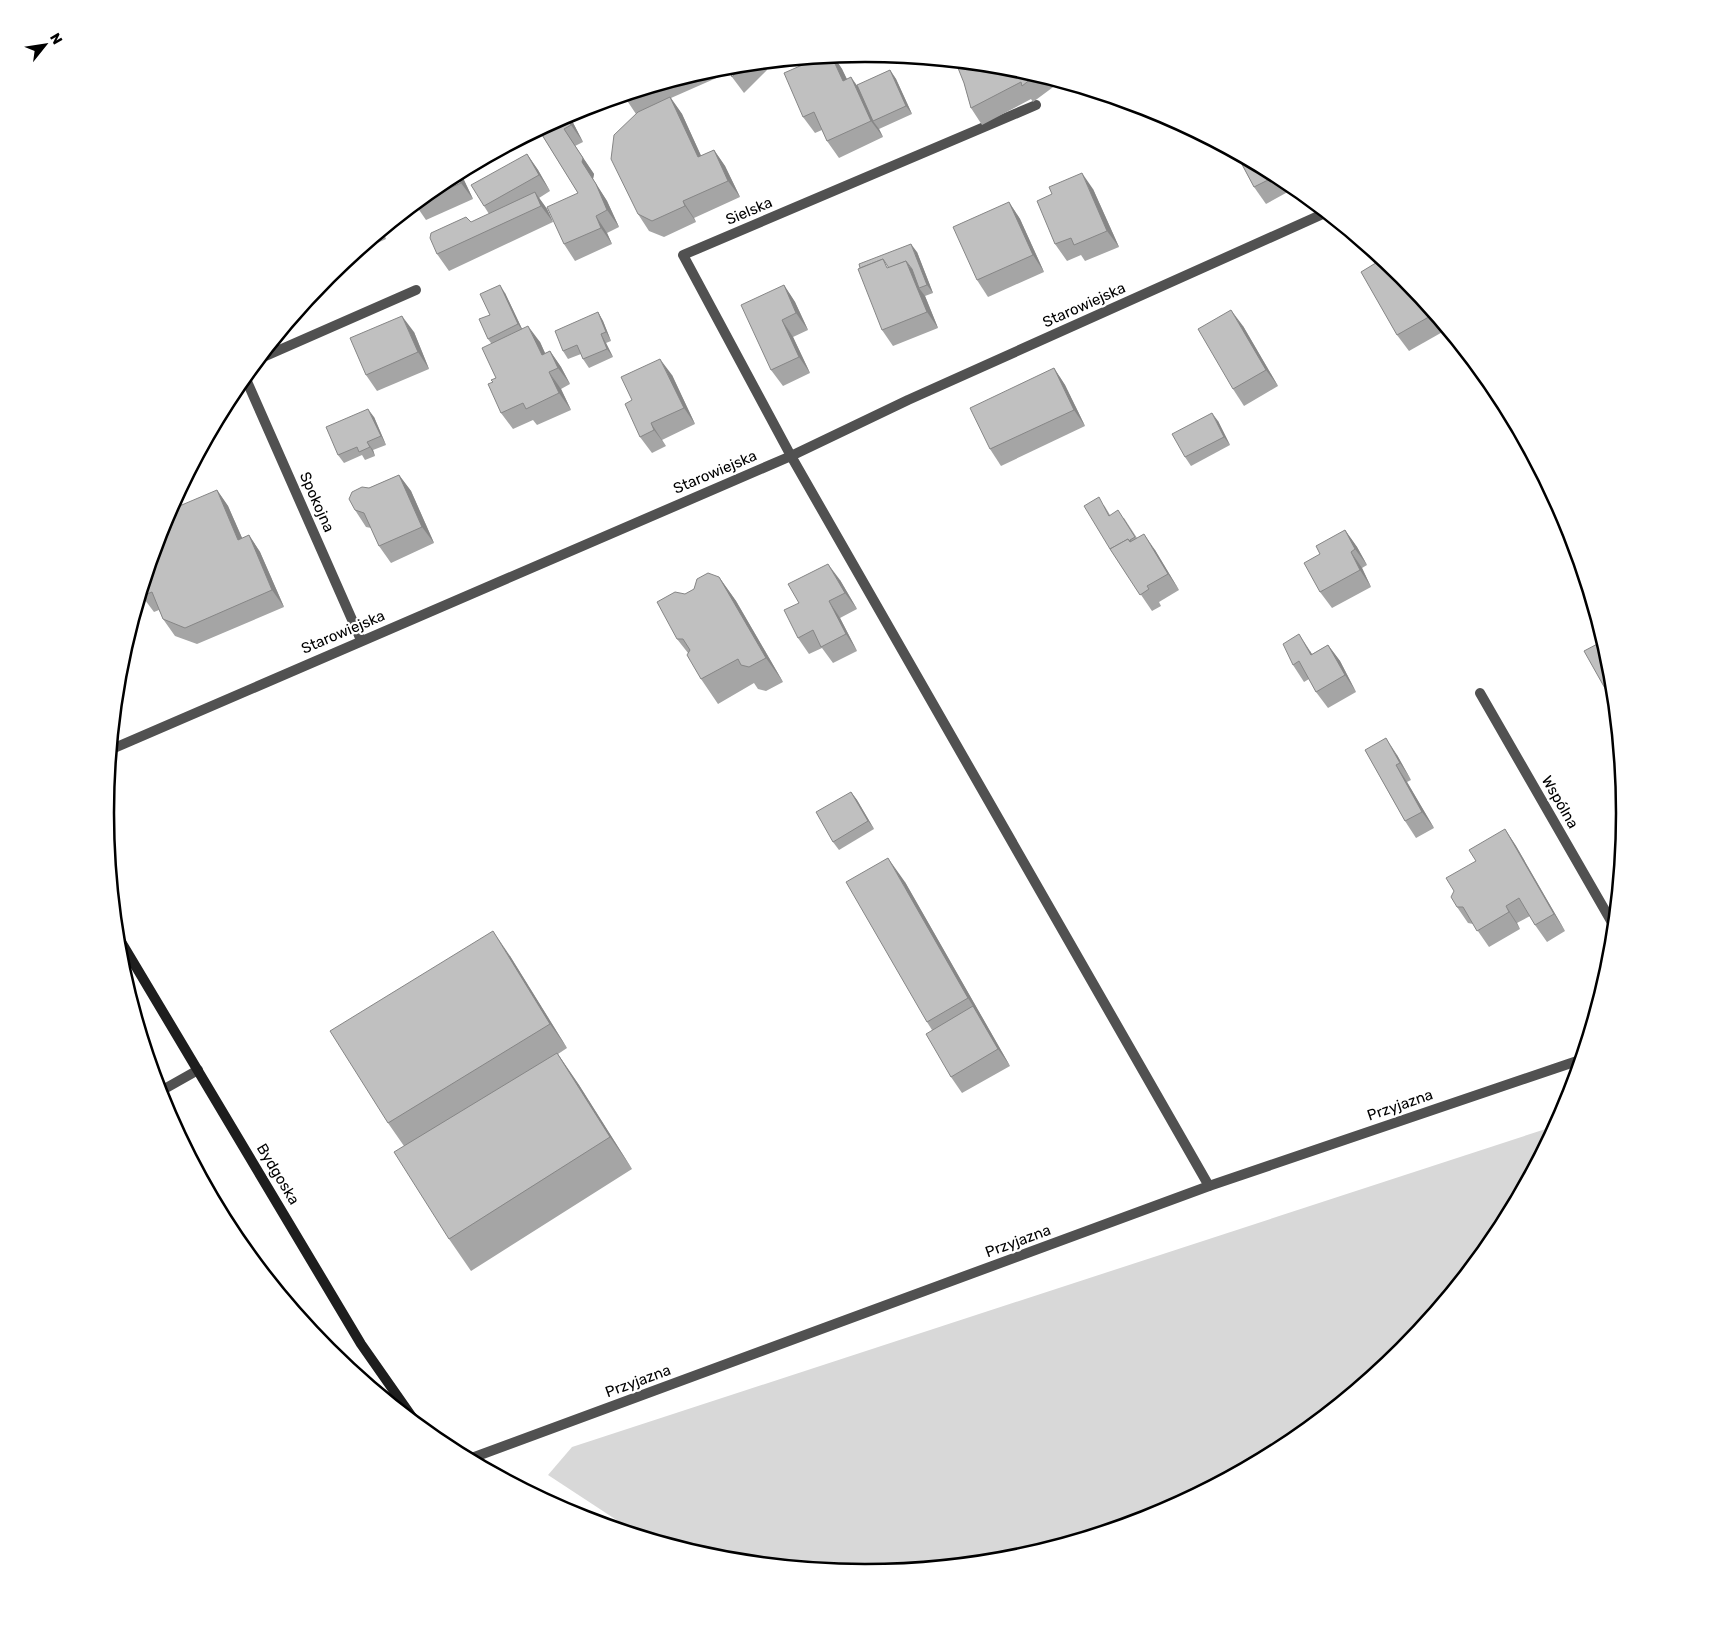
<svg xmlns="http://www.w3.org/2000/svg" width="1730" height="1627" font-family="Rubik,sans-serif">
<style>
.green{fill:#d8d8d8}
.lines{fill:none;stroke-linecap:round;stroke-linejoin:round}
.lane{stroke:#515151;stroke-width:10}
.street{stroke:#515151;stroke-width:10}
.secondary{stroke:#1e1e1e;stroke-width:10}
.wall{fill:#a5a5a5}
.shaded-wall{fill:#868686}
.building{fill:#c0c0c0;stroke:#868686}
.labels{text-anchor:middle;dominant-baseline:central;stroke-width:4.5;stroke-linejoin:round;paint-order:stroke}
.street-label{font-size:15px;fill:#000;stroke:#fff}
.rim{fill:none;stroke:#000;stroke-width:2.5}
</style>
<rect width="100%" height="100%" fill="#fff"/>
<polygon class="green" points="1555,1126 1497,1236 1402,1351 1287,1445 1155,1516 1013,1559 865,1573 717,1559 641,1536 548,1475 572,1447"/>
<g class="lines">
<g class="lane">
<polyline points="261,358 416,290"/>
<polyline points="245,377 361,640"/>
<polyline points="159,1092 198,1070"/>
</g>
<g class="street">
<polyline points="1036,105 683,255 791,456 1209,1186"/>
<polyline points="1480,693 1614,926"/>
<polyline points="112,749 791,456 908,400 1325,213"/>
<polyline points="469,1459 1209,1186 1580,1060"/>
</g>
<polyline class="secondary" points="117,935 361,1344 417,1424"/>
</g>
<g class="wall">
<polygon points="834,57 842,69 847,79 857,86 890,70 896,79 912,114 879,129 883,137 839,158 827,141 822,130 815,133 803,117 816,59"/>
<polygon points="764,64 767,70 744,93 732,77 730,72 671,98 682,114 701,156 714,150 725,166 740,197 694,218 696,222 664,237 649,231 638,214 636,114 624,96 717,68"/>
<polygon points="1014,68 1060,82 1033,102 1031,99 982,125 971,108 964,83"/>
<polygon points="569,115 583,142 575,146 594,174 593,179 607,201 619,227 607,233 612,244 575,261 564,244 578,193 539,130"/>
<polygon points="527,154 538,170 550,191 539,198 547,209 553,222 449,271 437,254 489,214 484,206"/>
<polygon points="1237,155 1287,182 1295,188 1266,204 1254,187"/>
<polygon points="463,178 473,199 426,220 415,204 443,182"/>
<polygon points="1093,189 1119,247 1085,261 1081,255 1067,261 1055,244"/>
<polygon points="1009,202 1020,219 1044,272 988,297 977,280"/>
<polygon points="383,231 386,239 356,253"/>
<polygon points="917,252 933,293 925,296 938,328 893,346 882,330"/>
<polygon points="1402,276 1446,330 1409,351 1397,335"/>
<polygon points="784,285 795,302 808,330 793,337 810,373 783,386 771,370"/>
<polygon points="505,293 522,329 540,342 545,353 550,351 561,367 570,384 561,389 571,410 537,425 533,420 513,429 501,413 493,382 496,378 491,343 488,339 490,315"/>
<polygon points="598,312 603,321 611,341 606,343 613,357 589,368 583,359 581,354 568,359 563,351"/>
<polygon points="1243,326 1278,386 1244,406 1233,389"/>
<polygon points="414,332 429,369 377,391 366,375"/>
<polygon points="1054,368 1065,385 1085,426 1001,466 990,449"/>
<polygon points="672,375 695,424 662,440 666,446 652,453 640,437 632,400"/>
<polygon points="374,417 386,445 373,450 375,456 365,460 362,455 344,463 338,455"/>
<polygon points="1218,421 1230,445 1191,466 1185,457"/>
<polygon points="399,475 411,491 434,543 391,563 379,546 371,528 366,527 355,510 369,488"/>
<polygon points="217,490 228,506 242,538 249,535 260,552 284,607 197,644 175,636 163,619 159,610 154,612 142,596"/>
<polygon points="1104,505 1110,515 1124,518 1137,538 1155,550 1179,590 1159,602 1161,606 1152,611 1110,549"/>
<polygon points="1345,530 1357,547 1367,565 1362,568 1371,587 1332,608 1320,592 1320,554"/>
<polygon points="719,577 736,601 783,682 766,691 758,689 754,683 718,704 701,679 688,653 677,639 685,594"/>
<polygon points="840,580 857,609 840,618 857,651 833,663 822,648 809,654 798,638 799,603"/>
<polygon points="1328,645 1340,661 1356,692 1328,708 1316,692 1309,679 1304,682 1293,665 1310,651 1312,654"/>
<polygon points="1365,750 1397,755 1411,780 1407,782 1434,828 1416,838 1405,821"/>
<polygon points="851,792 857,800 874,829 839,850 833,842"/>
<polygon points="1505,829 1516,846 1565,931 1547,942 1535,925 1530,916 1517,923 1520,929 1489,947 1473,924 1468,923 1457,907"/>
<polygon points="905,882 1010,1066 962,1093 951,1077 932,1030 927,1022"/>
<polygon points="510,956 567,1048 558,1054 579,1085 632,1169 471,1271 449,1239 404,1146 388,1123"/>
</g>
<g class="shaded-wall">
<polygon points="832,57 834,57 842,69 855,97 843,81"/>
<polygon points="890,70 896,79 912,114 906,106"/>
<polygon points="851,77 863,94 873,121 879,129 883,137 871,121"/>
<polygon points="670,97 682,114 709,173 698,157"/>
<polygon points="569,115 583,142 571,125 566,116"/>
<polygon points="564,129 594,174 593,179 607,201 619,227 607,210"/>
<polygon points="714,150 725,166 740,197 728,181"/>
<polygon points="527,154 538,170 550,191 539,175"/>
<polygon points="460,173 463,178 473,199 461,183 457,174"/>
<polygon points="1082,173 1093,189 1119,247 1107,231"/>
<polygon points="535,192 547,209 553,222 541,206"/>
<polygon points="683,201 694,218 696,222 685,206"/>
<polygon points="1009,202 1020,219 1044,272 1033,255"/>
<polygon points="596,216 607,233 612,244 601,228"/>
<polygon points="911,244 917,252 933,293 927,285"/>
<polygon points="906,261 918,278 919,288 925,296 938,328 927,312"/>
<polygon points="500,285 505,293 524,333 518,324"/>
<polygon points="784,285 795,302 808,330 796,313"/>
<polygon points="1231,310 1243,326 1278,386 1266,370"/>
<polygon points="598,312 603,321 611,341 606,332"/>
<polygon points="402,316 414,332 429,369 418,352"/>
<polygon points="782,320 793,337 810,373 799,357"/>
<polygon points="528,326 540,342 553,371 542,355"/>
<polygon points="601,334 606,343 613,357 607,349"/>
<polygon points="550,351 561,367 570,384 558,368"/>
<polygon points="660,359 672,375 695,424 684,408"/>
<polygon points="1054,368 1065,385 1085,426 1074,410"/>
<polygon points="549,372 561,389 571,410 559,393"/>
<polygon points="368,409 374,417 386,445 381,436"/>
<polygon points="1212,413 1218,421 1230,445 1224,437"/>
<polygon points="651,423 662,440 666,446 654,430"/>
<polygon points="367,442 373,450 375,456 370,447"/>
<polygon points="399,475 411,491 434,543 422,527"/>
<polygon points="217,490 228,506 250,556 238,540"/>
<polygon points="1345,530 1357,547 1367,565 1355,549"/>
<polygon points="1144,534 1155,550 1179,590 1168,574"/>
<polygon points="249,535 260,552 284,607 272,590"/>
<polygon points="1351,552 1362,568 1371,587 1360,570"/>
<polygon points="828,564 840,580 857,609 845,593"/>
<polygon points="719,577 736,601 783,682 766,658"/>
<polygon points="829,601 840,618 857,651 846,634"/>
<polygon points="1299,634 1310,651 1322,671 1311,655"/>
<polygon points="1328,645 1340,661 1356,692 1345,675"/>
<polygon points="1386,738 1397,755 1411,780 1400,763"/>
<polygon points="1396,765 1407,782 1434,828 1422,812"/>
<polygon points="851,792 857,800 874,829 868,821"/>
<polygon points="1505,829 1516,846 1565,931 1554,914"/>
<polygon points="888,858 905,882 1010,1066 998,1049 973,1006 968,998"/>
<polygon points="1506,906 1517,923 1520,929 1509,912"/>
<polygon points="493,931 510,956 567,1048 550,1024"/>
<polygon points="557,1053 579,1085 632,1169 610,1137"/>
</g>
<g class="building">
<polygon points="832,57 843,81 851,77 871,121 827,141 814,112 803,117 784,73 816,59"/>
<polygon points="956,63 1014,68 1036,75 1022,86 1021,82 971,108 964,83"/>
<polygon points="743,66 732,77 728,67"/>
<polygon points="890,70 906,106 873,121 857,85"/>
<polygon points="670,97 698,157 714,150 728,181 683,201 685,206 652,221 638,214 611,159 614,135 638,112"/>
<polygon points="566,116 571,125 564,129 583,158 582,162 596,184 607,210 596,216 601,228 564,244 547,207 578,193 539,130"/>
<polygon points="527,154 539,175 484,206 471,185"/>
<polygon points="1237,155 1276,176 1254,187"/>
<polygon points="1082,173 1107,231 1074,245 1071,238 1055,244 1037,201 1052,194 1049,187"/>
<polygon points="457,174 461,183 419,202 443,182"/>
<polygon points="535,192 541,206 437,254 430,238 431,233 466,217 471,222"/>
<polygon points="1009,202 1033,255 977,280 953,227"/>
<polygon points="911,244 927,285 919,288 912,269 906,261 889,268 883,259 860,268 859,264"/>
<polygon points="1376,254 1402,276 1434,314 1397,335 1361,272 1379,261"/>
<polygon points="883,259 887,268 906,261 927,312 882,330 858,269"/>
<polygon points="500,285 518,324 488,339 479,319 490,315 480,294"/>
<polygon points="784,285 796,313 782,320 799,357 771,370 741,305"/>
<polygon points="1231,310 1266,370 1233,389 1198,329"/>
<polygon points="598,312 606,332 601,334 607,349 583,359 577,345 563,351 555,331"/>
<polygon points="402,316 418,352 366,375 350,338"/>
<polygon points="528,326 542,355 550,351 558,368 549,372 559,393 526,409 523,403 501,413 488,384 493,382 491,380 496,378 482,348"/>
<polygon points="660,359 684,408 651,423 654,430 640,437 625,404 632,400 621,377"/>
<polygon points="1054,368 1074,410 990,449 970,408"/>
<polygon points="368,409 381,436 367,442 370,447 359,452 357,447 338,455 326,427"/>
<polygon points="1212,413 1224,437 1185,457 1172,434"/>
<polygon points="399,475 422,527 379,546 364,513 355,510 349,499 352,492 362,487 369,488"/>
<polygon points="217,490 238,540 249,535 272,590 185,628 163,619 152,592 142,596 141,594 163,522 170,510"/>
<polygon points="1099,497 1109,516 1118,510 1135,537 1130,540 1131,542 1128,539 1110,549 1084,506"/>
<polygon points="1345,530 1355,549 1351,552 1360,570 1320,592 1304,563 1320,554 1316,546"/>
<polygon points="1144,534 1168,574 1147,586 1149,589 1140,595 1110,549 1128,539 1130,542"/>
<polygon points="828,564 845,593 829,601 846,634 821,647 813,630 798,638 784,610 799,603 788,584"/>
<polygon points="708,573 719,577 766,658 749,667 741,665 738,659 701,679 687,655 690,650 683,639 677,639 657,602 675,592 685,594 694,589 697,579"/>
<polygon points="1299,634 1311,655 1328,645 1345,675 1316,692 1299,661 1293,665 1283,644"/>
<polygon points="1603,641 1610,666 1613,698 1611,699 1584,651"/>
<polygon points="1386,738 1400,763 1396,765 1422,812 1405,821 1365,750"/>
<polygon points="851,792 868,821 833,842 816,812"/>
<polygon points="1505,829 1554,914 1535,925 1519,898 1506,906 1509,912 1477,931 1463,907 1457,907 1451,897 1454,891 1446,878 1476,861 1469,850"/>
<polygon points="888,858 968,998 927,1022 846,882"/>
<polygon points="493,931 550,1024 388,1123 330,1031"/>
<polygon points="973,1006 998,1049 951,1077 926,1034"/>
<polygon points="557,1053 610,1137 449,1239 394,1152"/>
</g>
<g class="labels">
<g class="street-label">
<text transform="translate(749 211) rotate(-23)">Sielska</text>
<text transform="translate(1084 305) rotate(-24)">Starowiejska</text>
<text transform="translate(715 472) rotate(-23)">Starowiejska</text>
<text transform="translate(317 502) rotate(66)">Spokojna</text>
<text transform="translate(343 632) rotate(-23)">Starowiejska</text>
<text transform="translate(1560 802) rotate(60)">Wspólna</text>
<text transform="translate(1400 1105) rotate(-19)">Przyjazna</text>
<text transform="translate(278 1174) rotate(59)">Bydgoska</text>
<text transform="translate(1018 1241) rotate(-20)">Przyjazna</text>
<text transform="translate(638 1381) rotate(-20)">Przyjazna</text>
</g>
</g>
<path d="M0 0H1730V1627H0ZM114 813a751 751 0 1 1 1502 0a751 751 0 1 1-1502 0Z" fill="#fff" fill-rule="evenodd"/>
<path class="rim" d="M114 813a751 751 0 1 1 1502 0a751 751 0 1 1-1502 0Z"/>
<g transform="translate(45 45) rotate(60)" stroke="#ffffff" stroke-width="4" paint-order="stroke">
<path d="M0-4L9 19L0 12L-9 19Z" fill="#000000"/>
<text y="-8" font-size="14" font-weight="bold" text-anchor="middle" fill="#000000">N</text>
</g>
</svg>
